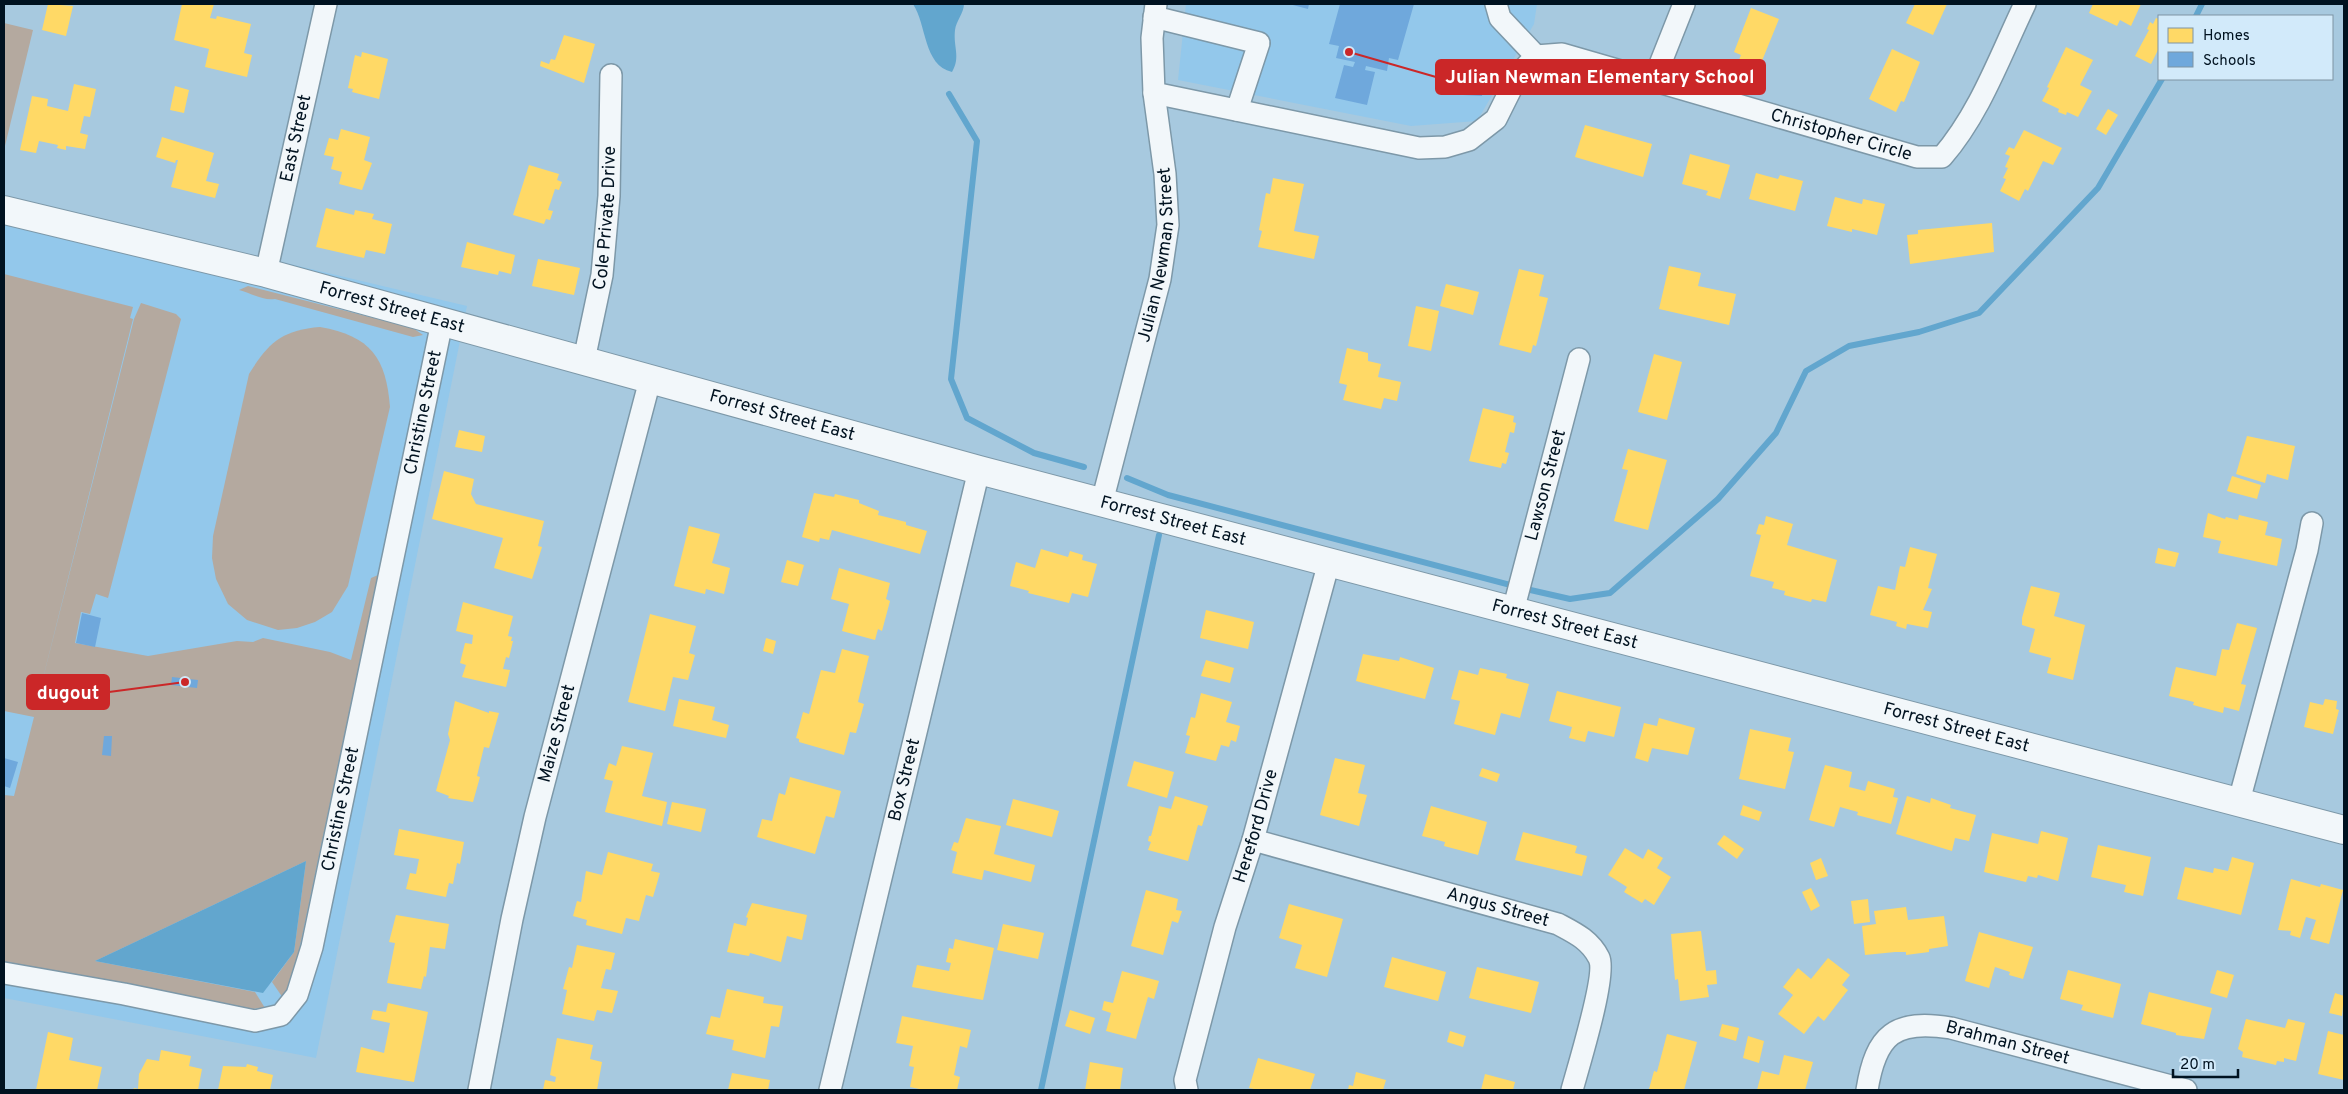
<svg xmlns="http://www.w3.org/2000/svg" width="2348" height="1094" font-family="Overpass,sans-serif">
<style>
.built{fill:#93c8eb}
.green{fill:#b4a99f}
.water{fill:#62a6ce}
.homes{fill:#ffd966}
.schools{fill:#6fa8dc}
.lines{fill:none;stroke-linecap:round;stroke-linejoin:round}
.stream{stroke:#62a6ce;stroke-width:6}
.minor-casing{stroke:#7d98a8;stroke-width:24}
.major-casing{stroke:#7d98a8;stroke-width:30}
.minor{stroke:#f2f7fa;stroke-width:21}
.major{stroke:#f2f7fa;stroke-width:28}
.labels{text-anchor:middle;dominant-baseline:central;stroke-width:5;stroke-linejoin:round;paint-order:stroke}
.street-label{font-size:18px;fill:#001220;stroke:#d2eafa}
.leader{fill:none;stroke:#cb2728;stroke-width:2}
.callout-dot{fill:#cb2728;stroke:#d2eafa;stroke-width:2}
.callout{fill:#cb2728;stroke:#cb2728;stroke-width:2}
.callout-label{font-size:19px;text-anchor:middle;font-weight:bold;fill:#fff}
</style>
<rect width="100%" height="100%" fill="#a7c9df"/>
<g class="built">
<polygon points="1186,4 1537,4 1534,24 1477,121 1411,126 1178,80"/>
<polygon points="4,196 467,306 316,1058 4,998"/>
</g>
<g class="green">
<polygon points="4,23 33,30 4,150"/>
<polygon points="4,274 133,307 130,318 133,319 38,698 134,319 141,303 176,314 181,319 108,598 96,594 90,614 81,612 75,643 148,656 237,641 253,642 263,638 330,652 351,660 371,578 378,575 292,984 283,998 272,982 294,952 306,861 95,961 255,992 265,1008 251,1009 4,965 4,795 14,796 34,717 4,711"/>
<path d="M248 286 413 328 423 335 413 337 275 299C263 301 251 293 239 290Z"/>
<path d="M320 327C371 336 386 358 390 407L348 586 332 612 315 622 297 628 278 630 247 620 228 604 216 579 212 558 213 536 249 374C268 343 282 330 320 327Z"/>
</g>
<g class="water">
<path d="M913 4H964C964 13 956 21 955 30 953 47 961 57 952 72 923 65 927 25 913 4Z"/>
<polygon points="306,861 294,952 263,993 95,961"/>
</g>
<g class="homes">
<polygon points="48,4 73,6 66,36 42,30"/>
<polygon points="182,4 214,4 210,18 216,19 217,16 251,24 244,53 252,55 247,77 205,67 209,49 174,40"/>
<polygon points="1915,4 1947,4 1933,35 1906,23"/>
<polygon points="2093,4 2141,4 2131,26 2120,20 2117,26 2089,13"/>
<polygon points="1751,8 1779,19 1753,83 1733,75 1741,55 1734,52"/>
<polygon points="2156,18 2159,19 2159,48 2151,64 2135,56 2149,30 2147,29 2150,22 2153,24"/>
<polygon points="564,35 595,44 584,83 540,66 541,61 549,64 551,59 555,60"/>
<polygon points="2066,47 2093,60 2080,85 2092,91 2078,117 2067,112 2066,115 2058,112 2059,109 2042,101 2049,88 2047,87"/>
<polygon points="1892,49 1920,62 1904,102 1901,101 1896,112 1869,99"/>
<polygon points="362,52 388,59 379,99 352,92 353,89 348,88 355,55 361,57"/>
<polygon points="74,84 96,89 90,117 84,116 80,133 88,135 85,149 66,146 66,150 57,148 58,145 39,141 36,153 20,150 32,96 48,99 47,106 68,111"/>
<polygon points="175,86 189,90 184,113 170,110"/>
<polygon points="2108,109 2118,115 2106,135 2096,129"/>
<polygon points="1585,125 1652,144 1643,177 1575,157"/>
<polygon points="341,129 370,137 364,160 372,163 362,190 339,184 342,172 331,169 334,157 324,155 329,138 338,140"/>
<polygon points="2024,130 2062,148 2053,165 2043,161 2028,191 2025,189 2019,201 2000,191 2006,179 2003,178 2008,168 2005,167 2010,156 2005,154 2009,147 2014,149"/>
<polygon points="162,137 214,153 206,181 219,184 215,198 171,187 178,160 176,160 175,163 156,157"/>
<polygon points="1690,154 1730,165 1720,199 1706,195 1708,191 1682,184"/>
<polygon points="529,165 559,174 557,180 562,182 559,190 555,189 548,210 553,211 550,220 546,219 544,224 513,215"/>
<polygon points="1756,173 1778,179 1780,175 1803,181 1795,211 1749,199"/>
<polygon points="1273,178 1304,184 1294,231 1319,236 1314,259 1258,247 1262,231 1259,230 1266,193 1270,194"/>
<polygon points="1835,197 1862,204 1863,199 1885,204 1877,235 1852,229 1852,232 1827,226"/>
<polygon points="326,208 354,215 355,210 374,214 372,219 392,224 385,254 366,250 364,258 316,247"/>
<polygon points="1992,223 1994,252 1910,264 1907,235 1918,234 1918,230"/>
<polygon points="467,242 515,255 511,274 499,271 498,275 461,267"/>
<polygon points="538,259 580,268 574,295 532,286"/>
<polygon points="1669,266 1701,273 1698,286 1736,294 1729,325 1659,309"/>
<polygon points="1519,269 1544,275 1539,296 1548,298 1536,346 1533,345 1531,353 1499,345"/>
<polygon points="1446,284 1479,292 1473,315 1440,306"/>
<polygon points="1416,306 1439,311 1431,351 1408,346"/>
<polygon points="1347,348 1368,353 1368,361 1381,364 1378,377 1401,382 1397,401 1384,398 1381,409 1343,400 1347,385 1339,383"/>
<polygon points="1654,354 1682,362 1667,420 1638,412"/>
<polygon points="1483,408 1514,416 1513,422 1516,423 1514,433 1510,432 1505,452 1509,453 1506,464 1502,463 1501,468 1469,461"/>
<polygon points="459,430 485,436 482,452 455,447"/>
<polygon points="2247,436 2295,446 2288,480 2267,474 2265,483 2236,474"/>
<polygon points="1628,449 1667,460 1648,530 1614,521 1628,470 1622,469"/>
<polygon points="444,471 474,479 471,494 476,504 544,521 538,546 542,547 532,579 494,568 503,538 432,519"/>
<polygon points="2232,476 2261,485 2257,499 2227,491"/>
<polygon points="814,493 834,497 835,494 859,500 859,503 879,511 878,515 906,522 906,525 927,531 920,554 832,530 829,540 820,538 819,542 802,537"/>
<polygon points="2208,513 2225,519 2226,517 2238,520 2239,515 2268,522 2265,535 2282,539 2277,566 2218,553 2221,541 2203,537"/>
<polygon points="1766,516 1793,524 1787,545 1837,560 1826,602 1812,599 1811,602 1784,595 1785,591 1772,588 1774,582 1750,576 1761,535 1756,534 1759,524 1764,525"/>
<polygon points="689,526 720,534 712,563 730,568 724,594 706,589 705,594 674,586"/>
<polygon points="1910,547 1937,554 1928,588 1932,589 1923,610 1932,612 1928,628 1907,624 1906,629 1896,626 1897,622 1870,615 1878,586 1895,590 1900,566 1905,567"/>
<polygon points="2158,548 2179,553 2175,567 2155,563"/>
<polygon points="1041,549 1068,557 1070,551 1083,555 1082,560 1097,564 1088,597 1072,593 1069,603 1028,593 1029,591 1010,586 1016,562 1035,568"/>
<polygon points="787,560 804,565 798,586 781,582"/>
<polygon points="839,568 890,583 886,599 890,601 882,631 878,629 875,640 842,631 849,604 831,599"/>
<polygon points="2031,586 2060,593 2054,616 2085,625 2073,680 2047,673 2051,658 2029,652 2035,629 2022,625 2022,618"/>
<polygon points="463,602 513,616 508,636 512,637 511,641 513,641 509,658 506,657 503,669 510,670 506,687 462,677 466,665 460,663 465,643 472,644 473,635 456,631"/>
<polygon points="1206,610 1254,622 1248,649 1200,638"/>
<polygon points="650,614 696,626 689,653 695,655 688,680 673,677 665,711 628,702"/>
<polygon points="2237,623 2257,628 2241,684 2246,685 2239,711 2224,707 2223,713 2193,705 2194,702 2169,696 2176,667 2216,676 2222,649 2229,650"/>
<polygon points="766,638 776,641 773,654 763,651"/>
<polygon points="842,649 869,656 858,702 864,704 856,733 850,732 844,755 799,742 799,739 796,738 803,712 809,714 821,670 835,673"/>
<polygon points="1363,654 1399,661 1400,657 1434,668 1425,699 1356,681"/>
<polygon points="1206,660 1234,668 1230,683 1201,676"/>
<polygon points="1480,668 1507,674 1506,678 1529,684 1520,718 1501,713 1495,735 1454,724 1460,701 1451,699 1459,670 1478,675"/>
<polygon points="1557,691 1621,707 1614,737 1588,731 1585,742 1569,738 1572,727 1549,721"/>
<polygon points="1201,693 1232,702 1226,722 1240,726 1236,742 1231,740 1229,747 1221,745 1216,761 1185,753 1190,736 1186,735 1191,717 1195,718"/>
<polygon points="679,699 715,707 712,720 729,725 726,738 673,726"/>
<polygon points="2325,699 2337,701 2336,709 2339,710 2333,734 2304,727 2310,702 2323,705"/>
<polygon points="455,701 489,713 489,711 499,713 489,748 484,747 477,776 480,777 473,802 448,798 449,796 436,791 450,740 448,734"/>
<polygon points="1659,718 1695,728 1688,755 1652,748 1648,762 1635,758 1644,723 1657,726"/>
<polygon points="1750,729 1791,738 1788,751 1794,752 1785,789 1739,779"/>
<polygon points="622,746 653,753 642,796 667,802 662,826 605,812 613,781 604,779 609,763 616,766"/>
<polygon points="1335,758 1365,765 1358,793 1367,795 1359,826 1320,815"/>
<polygon points="1134,761 1174,772 1167,798 1127,786"/>
<polygon points="1825,765 1852,772 1849,787 1865,791 1868,781 1895,789 1893,797 1898,798 1891,824 1857,815 1858,812 1840,807 1834,827 1809,820"/>
<polygon points="1482,768 1500,774 1497,782 1479,776"/>
<polygon points="790,777 841,791 834,818 826,816 815,854 757,837 762,819 772,821 779,793 785,795"/>
<polygon points="1175,796 1208,806 1202,826 1198,825 1188,861 1148,850 1151,842 1148,841 1149,836 1151,836 1159,806 1171,809"/>
<polygon points="1907,796 1930,803 1931,798 1951,805 1950,808 1976,815 1969,841 1955,838 1952,851 1896,834"/>
<polygon points="1013,799 1059,811 1052,837 1006,825"/>
<polygon points="672,802 706,809 701,832 667,824"/>
<polygon points="1743,805 1762,812 1759,821 1740,815"/>
<polygon points="1431,806 1487,822 1478,855 1444,846 1445,842 1422,836"/>
<polygon points="966,818 1001,826 994,854 1035,865 1031,882 984,870 982,880 952,873 957,852 951,850 954,842 958,843"/>
<polygon points="399,829 464,842 460,864 457,863 453,884 449,883 446,897 406,889 410,873 416,874 419,859 394,855"/>
<polygon points="2041,831 2068,838 2058,881 2038,875 2037,878 2028,876 2026,882 1984,872 1992,833 2038,844"/>
<polygon points="1523,832 1577,846 1575,853 1587,856 1582,876 1515,860"/>
<polygon points="1724,835 1744,849 1737,859 1717,844"/>
<polygon points="2098,845 2151,857 2143,896 2124,892 2126,885 2091,877"/>
<polygon points="1625,848 1643,859 1648,849 1663,858 1657,868 1671,877 1654,905 1645,899 1642,903 1624,892 1627,887 1608,875"/>
<polygon points="608,852 653,864 651,871 660,873 653,897 646,895 639,921 626,918 622,934 586,925 587,920 573,916 577,901 581,902 586,871 602,875"/>
<polygon points="2232,857 2254,863 2241,915 2177,899 2185,867 2213,873 2214,868 2228,871"/>
<polygon points="1821,858 1828,876 1816,880 1810,863"/>
<polygon points="2291,879 2320,887 2321,884 2343,890 2329,944 2310,939 2316,920 2306,917 2300,938 2290,935 2291,931 2278,930"/>
<polygon points="1811,888 1820,906 1811,911 1802,892"/>
<polygon points="1146,890 1178,899 1176,910 1182,911 1178,923 1172,921 1163,955 1131,946"/>
<polygon points="1868,899 1870,922 1854,924 1851,901"/>
<polygon points="752,903 807,915 802,940 787,936 781,962 750,953 749,956 727,952 734,923 746,926 748,918 746,917"/>
<polygon points="1289,904 1343,919 1327,977 1295,968 1302,945 1279,938"/>
<polygon points="1906,907 1908,920 1944,916 1948,946 1929,949 1929,952 1906,955 1906,952 1895,952 1865,955 1862,926 1876,924 1874,911"/>
<polygon points="396,915 449,924 445,949 430,947 426,977 424,976 421,989 387,983 395,943 389,942"/>
<polygon points="1003,924 1044,933 1038,959 997,950"/>
<polygon points="1701,931 1706,971 1716,970 1717,984 1707,985 1709,997 1680,1001 1678,979 1675,980 1671,934"/>
<polygon points="1979,932 2033,947 2023,979 2009,975 2010,972 1995,967 1989,988 1965,981"/>
<polygon points="955,939 994,948 983,1000 912,987 917,965 949,971 951,963 946,962 949,948 953,949"/>
<polygon points="577,945 615,953 611,970 606,969 601,988 618,991 612,1013 597,1010 594,1021 562,1014 567,990 563,989 569,967 572,968"/>
<polygon points="1392,957 1446,972 1438,1001 1384,987"/>
<polygon points="1828,958 1850,975 1842,985 1848,990 1824,1021 1818,1016 1804,1034 1778,1014 1793,995 1783,987 1798,968 1811,979"/>
<polygon points="1477,967 1539,982 1531,1013 1469,998"/>
<polygon points="2068,970 2121,984 2113,1018 2081,1010 2083,1005 2060,999"/>
<polygon points="2217,970 2234,975 2227,998 2210,993"/>
<polygon points="1122,971 1159,981 1154,999 1148,997 1136,1039 1106,1031 1111,1013 1102,1010 1104,1001 1113,1003"/>
<polygon points="727,989 764,997 763,1003 783,1006 779,1027 771,1026 765,1058 732,1050 734,1040 706,1034 711,1016 720,1018"/>
<polygon points="2149,992 2212,1008 2204,1039 2176,1035 2176,1033 2141,1024"/>
<polygon points="2335,993 2344,996 2342,1016 2329,1013"/>
<polygon points="388,1003 428,1012 414,1082 356,1072 361,1047 384,1053 390,1023 371,1019 373,1010 386,1012"/>
<polygon points="1070,1010 1095,1018 1090,1034 1065,1026"/>
<polygon points="902,1016 971,1030 967,1048 960,1046 954,1075 960,1077 957,1090 924,1090 910,1087 914,1067 909,1066 913,1046 896,1043"/>
<polygon points="2246,1019 2285,1028 2288,1019 2305,1023 2296,1061 2284,1058 2284,1062 2277,1061 2276,1065 2242,1057 2243,1052 2238,1049"/>
<polygon points="1722,1024 1739,1028 1736,1041 1719,1036"/>
<polygon points="1450,1031 1466,1036 1463,1047 1447,1042"/>
<polygon points="2328,1031 2344,1035 2344,1080 2318,1074"/>
<polygon points="48,1032 73,1038 69,1060 102,1067 97,1090 36,1090"/>
<polygon points="1667,1034 1697,1042 1684,1090 1649,1089 1654,1071 1657,1072"/>
<polygon points="1748,1036 1764,1041 1759,1063 1743,1058"/>
<polygon points="557,1038 593,1045 590,1059 602,1062 597,1090 543,1090 545,1080 555,1082 556,1077 550,1075"/>
<polygon points="161,1050 191,1056 189,1066 202,1069 198,1090 133,1090 134,1088 138,1089 139,1074 147,1059 159,1061"/>
<polygon points="1784,1055 1813,1062 1805,1090 1757,1090 1762,1071 1779,1075"/>
<polygon points="1258,1058 1315,1074 1310,1090 1259,1090 1249,1088"/>
<polygon points="1090,1062 1123,1068 1120,1090 1085,1090"/>
<polygon points="247,1064 258,1067 257,1071 273,1075 270,1090 218,1090 223,1066 246,1067"/>
<polygon points="1356,1072 1386,1080 1383,1090 1348,1090 1349,1085 1353,1086"/>
<polygon points="732,1073 770,1080 768,1090 728,1090"/>
<polygon points="1485,1074 1515,1082 1513,1090 1481,1090"/>
</g>
<g class="schools">
<polygon points="1289,4 1309,4 1308,9"/>
<polygon points="1340,4 1414,4 1398,60 1389,58 1387,71 1366,66 1365,70 1375,72 1367,105 1335,98 1344,65 1353,67 1355,62 1336,58 1339,46 1329,44"/>
<polygon points="1464,78 1483,80 1482,96 1463,95"/>
<polygon points="82,613 101,618 95,647 76,643"/>
<polygon points="172,677 198,680 197,688 171,685"/>
<polygon points="104,736 112,736 111,756 102,755"/>
<polygon points="4,758 18,762 10,788 4,786"/>
</g>
<g class="lines">
<g class="stream">
<polyline points="2196,16 2202,4"/>
<polyline points="949,94 977,141 951,379 967,418 1034,453 1084,467"/>
<polyline points="1127,478 1168,495 1526,589 1570,599 1610,593 1718,499 1776,433 1806,371 1849,346 1919,332 1979,313 2098,188 2162,79"/>
<polyline points="1041,1090 1159,535"/>
</g>
<g class="minor-casing">
<g id="minor">
<polyline points="1496,4 1500,18 1536,56"/>
<polyline points="1154,17 1259,43 1237,110"/>
<polyline points="1653,82 1684,4"/>
<path id="s1" d="M1154 93 1419 148 1445 147 1469 140 1496 119 1518 75 1536 56 1562 54 1917 157H1942C1980 113 2000 56 2025 4"/>
<path id="s2" d="M266 273 326 4"/>
<path id="s3" d="M584 360 602 275 609 196 611 75"/>
<path id="s4" d="M1102 502 1160 279 1168 225 1165 174 1154 93 1152 38 1156 4"/>
<path id="s5" d="M1513 611 1579 359"/>
<polyline points="2239,801 2307,550 2312,523"/>
<path id="s6" d="M1253 840 1558 924C1575 933 1590 940 1599 958 1607 974 1578 1068 1572 1090"/>
<path id="s7" d="M4 973 124 994 255 1021 281 1015 297 995 312 947 442 322"/>
<path id="s8" d="M479 1090 512 919 535 817 650 380"/>
<path id="s9" d="M830 1090 979 470"/>
<path id="s10" d="M1187 1090 1185 1080 1225 927 1253 840 1329 562"/>
<path id="s11" d="M1867 1090C1876 1034 1895 1019 1951 1028L2186 1090"/>
</g>
</g>
<g class="major-casing">
<g id="major">
<path id="s12" d="M4 210 266 273 979 470 2344 830"/>
</g>
</g>
<use href="#minor" class="minor"/>
<use href="#major" class="major"/>
</g>
<g class="labels">
<g class="street-label">
<text stroke="none"><textPath href="#s1" startOffset="748">Christopher Circle</textPath></text>
<text stroke="none"><textPath href="#s2" startOffset="138">East Street</textPath></text>
<text stroke="none"><textPath href="#s3" startOffset="144">Cole Private Drive</textPath></text>
<text stroke="none"><textPath href="#s4" startOffset="254">Julian Newman Street</textPath></text>
<text stroke="none"><textPath href="#s12" startOffset="400">Forrest Street East</textPath></text>
<text stroke="none"><textPath href="#s7" startOffset="904">Christine Street</textPath></text>
<text stroke="none"><textPath href="#s12" startOffset="805">Forrest Street East</textPath></text>
<text stroke="none"><textPath href="#s5" startOffset="130">Lawson Street</textPath></text>
<text stroke="none"><textPath href="#s12" startOffset="1210">Forrest Street East</textPath></text>
<text stroke="none"><textPath href="#s12" startOffset="1615">Forrest Street East</textPath></text>
<text stroke="none"><textPath href="#s12" startOffset="2020">Forrest Street East</textPath></text>
<text stroke="none"><textPath href="#s8" startOffset="365">Maize Street</textPath></text>
<text stroke="none"><textPath href="#s9" startOffset="319">Box Street</textPath></text>
<text stroke="none"><textPath href="#s7" startOffset="499">Christine Street</textPath></text>
<text stroke="none"><textPath href="#s10" startOffset="274">Hereford Drive</textPath></text>
<text stroke="none"><textPath href="#s6" startOffset="254">Angus Street</textPath></text>
<text stroke="none"><textPath href="#s11" startOffset="182">Brahman Street</textPath></text>
</g>
</g>
<path class="leader" d="M1349 52L1436 77M185 682L109 692"/>
<g class="callout-dot">
<circle cx="1349" cy="52" r="5"/>
<circle cx="185" cy="682" r="5"/>
</g>
<g class="callout">
<rect x="1436" y="60" width="329" height="34" rx="5"/>
<rect x="27" y="675" width="82" height="34" rx="5"/>
</g>
<g class="callout-label">
<text x="1600" y="83">Julian Newman Elementary School</text>
<text x="68" y="699">dugout</text>
</g>
<rect width="2348" height="1094" fill="none" stroke="#001220" stroke-width="10"/>
<rect x="2158" y="15" width="175" height="65" fill="#d2eafa" stroke="#7e94a3"/>
<rect x="2168" y="28" width="25" height="15" fill="#ffd966" stroke="#7e94a3"/>
<text x="2203" y="40" font-size="15" fill="#001220">Homes</text>
<rect x="2168" y="52" width="25" height="15" fill="#6fa8dc" stroke="#7e94a3"/>
<text x="2203" y="65" font-size="15" fill="#001220">Schools</text>
<path d="M2173 1069v8h65v-8" fill="none" stroke="#001220" stroke-width="2.5"/>
<text x="2180" y="1069" font-size="15" fill="#001220" stroke="#d2eafa" stroke-width="4" paint-order="stroke">20 m</text>
</svg>
